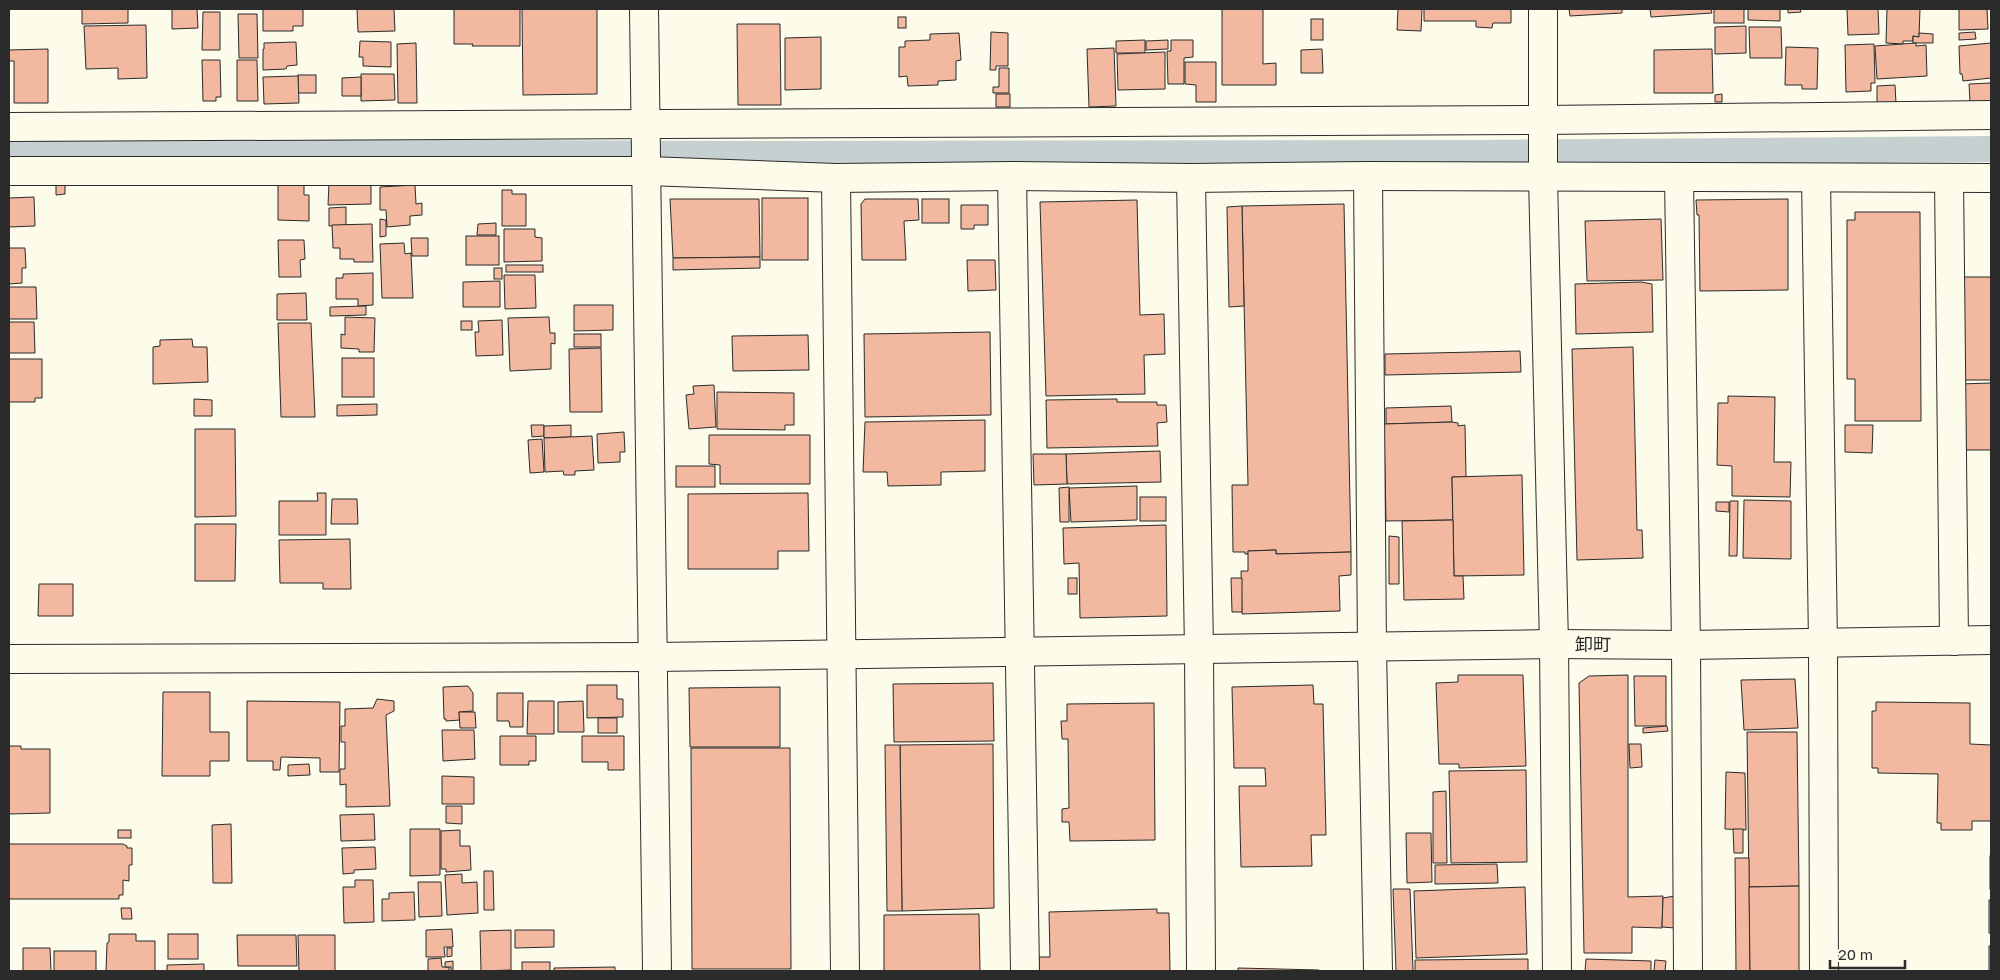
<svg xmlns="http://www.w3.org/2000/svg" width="2000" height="980" font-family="'Golos Text','Noto Sans JP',sans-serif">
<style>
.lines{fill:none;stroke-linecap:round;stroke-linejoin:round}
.canal{stroke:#c7d0d0;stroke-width:26}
.building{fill:#f2b8a0;stroke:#2b2b2b}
.minor-casing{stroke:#2b2b2b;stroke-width:30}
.minor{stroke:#fdfbea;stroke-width:28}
.labels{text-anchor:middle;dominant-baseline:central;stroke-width:4;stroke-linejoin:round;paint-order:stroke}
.neighbourhood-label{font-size:18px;fill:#2b2b2b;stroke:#fdfbea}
</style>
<rect width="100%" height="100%" fill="#fdfbea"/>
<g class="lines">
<polyline class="canal" points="9,151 737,154 1474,153 1991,149"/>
</g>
<g class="building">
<polygon points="82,9 128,9 128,23 82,24"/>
<polygon points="172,9 197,9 198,28 172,29"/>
<polygon points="263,9 303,9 303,26 293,26 293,31 263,31"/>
<polygon points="357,9 394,9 395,31 358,32"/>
<polygon points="454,9 520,9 520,46 472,46 473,44 454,44"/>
<polygon points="522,9 597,9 597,94 523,95"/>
<polygon points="1222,9 1263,9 1263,64 1276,63 1276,85 1222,85"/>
<polygon points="1398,9 1422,9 1421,31 1397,30"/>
<polygon points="1424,9 1511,9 1511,23 1493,23 1492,28 1476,27 1476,21 1424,21"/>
<polygon points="1569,9 1622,9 1622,13 1570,16"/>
<polygon points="1650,9 1711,9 1712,13 1651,17"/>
<rect x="1714" y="9" width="30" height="14"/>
<polygon points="1748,9 1780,9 1780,21 1748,20"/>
<polygon points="1788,9 1800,9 1801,12 1788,13"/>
<polygon points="1847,9 1878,9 1879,34 1848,35"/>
<polygon points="1887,9 1920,9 1919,37 1913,36 1913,41 1903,41 1903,44 1886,43"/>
<polygon points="1959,9 1987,9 1988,29 1959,30"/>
<polygon points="203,12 220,12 220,50 202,50"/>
<polygon points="238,14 257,14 258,58 239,58"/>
<rect x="898" y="17" width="8" height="11"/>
<rect x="1311" y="19" width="12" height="21"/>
<polygon points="737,24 780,24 781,105 738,105"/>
<polygon points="146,25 147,78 118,79 118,68 86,69 84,26"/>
<polygon points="1746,26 1746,53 1715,54 1715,27"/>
<polygon points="1749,27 1781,27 1782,58 1750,58"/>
<polygon points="991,32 1008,33 1008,66 996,66 996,70 990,70"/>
<polygon points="1975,32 1976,39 1959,40 1959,33"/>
<polygon points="959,33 961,60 956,61 956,80 938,81 938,85 908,86 907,76 899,77 899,47 905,47 905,41 930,40 930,34"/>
<polygon points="1919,33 1933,34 1933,43 1913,43 1913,36 1919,37"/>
<polygon points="821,37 821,89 785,90 785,38"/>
<polygon points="1145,40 1145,53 1116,53 1116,41"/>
<polygon points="1168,40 1168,49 1146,50 1146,41"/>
<polygon points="1171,40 1193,40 1193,57 1184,58 1184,84 1168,84 1167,51 1171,51"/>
<polygon points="360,41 391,42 391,67 363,66 363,57 359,57"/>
<polygon points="296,42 297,65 287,66 286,69 263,70 263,49 264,49 264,43"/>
<polygon points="416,43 417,103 398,103 397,44"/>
<polygon points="1916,43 1916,46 1926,45 1927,76 1877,79 1875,46"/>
<polygon points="1991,43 1991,78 1963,81 1962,74 1960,74 1959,46"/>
<polygon points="1874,44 1875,83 1871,83 1871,91 1846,92 1845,45"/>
<polygon points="1786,47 1818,48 1817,89 1802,89 1802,85 1785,85"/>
<polygon points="1114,48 1116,106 1089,107 1087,49"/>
<polygon points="48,49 48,103 14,103 14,61 9,61 9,50"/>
<polygon points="1322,49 1323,73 1301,73 1301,50"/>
<polygon points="1712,49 1713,93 1654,93 1654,50"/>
<polygon points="1165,52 1165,89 1118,90 1117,54"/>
<polygon points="202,60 220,60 221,97 216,97 216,101 203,101"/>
<polygon points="237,60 257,60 258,101 237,101"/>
<polygon points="1185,62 1216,62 1216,102 1196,102 1196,85 1185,84"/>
<polygon points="999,68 1009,68 1009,93 993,93 993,87 999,87"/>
<polygon points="361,74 394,74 395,100 361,101"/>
<rect x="298" y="75" width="18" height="18"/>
<polygon points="298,76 299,103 264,104 263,77"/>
<polygon points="361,77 361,96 342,96 342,78"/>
<polygon points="1991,83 1991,101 1970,102 1969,84"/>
<polygon points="1895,85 1896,103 1877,103 1877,86"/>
<rect x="996" y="94" width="14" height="13"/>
<polygon points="1722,94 1722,102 1715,102 1715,95"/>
<polygon points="56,180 65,180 65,194 56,195"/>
<polygon points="304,182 304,195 309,195 309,221 278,220 278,183"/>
<polygon points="329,183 371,183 371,204 328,205"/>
<polygon points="415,185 416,204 422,203 422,215 410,216 410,225 387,227 386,210 380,210 380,187"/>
<polygon points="502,190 512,190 512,194 526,194 526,226 502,226"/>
<polygon points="34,197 35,226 9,227 9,198"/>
<rect x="762" y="198" width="46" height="62"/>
<polygon points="670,199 759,199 760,257 673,258"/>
<polygon points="865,199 918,199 919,220 904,221 906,260 862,260 861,204"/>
<rect x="922" y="199" width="27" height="24"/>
<polygon points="1788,199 1788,290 1700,291 1699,215 1697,215 1696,200"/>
<polygon points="1137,200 1140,315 1164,314 1165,354 1144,355 1145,394 1046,396 1040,202"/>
<polygon points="1344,204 1351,552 1276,554 1276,550 1248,551 1248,554 1245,554 1245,552 1233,552 1232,485 1248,485 1242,206"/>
<polygon points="961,205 988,205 988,225 974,225 974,229 961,229"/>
<polygon points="1242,206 1244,306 1229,307 1227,207"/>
<polygon points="346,207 346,225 329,226 329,208"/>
<polygon points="1855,212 1920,212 1921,421 1855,421 1855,379 1847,379 1847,220 1855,220"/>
<polygon points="380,219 386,220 386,236 380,237"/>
<polygon points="1661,219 1663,280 1587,281 1585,221"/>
<polygon points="496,223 496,235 477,235 478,224"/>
<polygon points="372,224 373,262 354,262 354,259 340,259 340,248 333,248 332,225"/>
<polygon points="504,229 535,229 535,237 542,238 542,261 504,262"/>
<rect x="466" y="236" width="33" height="29"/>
<polygon points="411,238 428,238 428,256 412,256"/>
<polygon points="278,240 304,240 305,259 300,260 301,277 279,277"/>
<polygon points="404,243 405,254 411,253 413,298 382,298 380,244"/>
<polygon points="9,248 25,248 26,268 22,268 22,283 9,284"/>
<polygon points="760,257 760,268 673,270 673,258"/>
<polygon points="967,260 995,260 996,290 968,291"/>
<rect x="506" y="265" width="37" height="7"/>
<rect x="494" y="268" width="8" height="11"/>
<polygon points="373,273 373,305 358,306 358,299 336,299 336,278 343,278 343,274"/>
<polygon points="504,275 535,275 536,308 505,309"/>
<polygon points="1961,277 1991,277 1991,380 1962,380"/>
<polygon points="500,281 500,307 463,307 463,282"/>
<polygon points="1641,282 1652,284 1653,332 1576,334 1575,284"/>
<polygon points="9,287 36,287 37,319 9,319"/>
<polygon points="306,293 307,320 277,320 277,294"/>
<polygon points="574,305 613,305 613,330 574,331"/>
<polygon points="366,306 366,315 330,316 330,307"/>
<polygon points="345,317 375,318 374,352 359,352 359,349 341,348 341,334 345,335"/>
<polygon points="549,317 550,333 555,333 555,344 551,343 551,369 510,371 508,318"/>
<polygon points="502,320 503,355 476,356 475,332 479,332 478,321"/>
<rect x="461" y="321" width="11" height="9"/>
<polygon points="9,322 34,322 35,353 9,353"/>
<polygon points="278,323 311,323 315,417 281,417"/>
<polygon points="990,332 991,415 865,417 864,334"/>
<rect x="574" y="334" width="27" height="13"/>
<polygon points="808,335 809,370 733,371 732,336"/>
<polygon points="192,339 193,347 207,347 208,382 153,384 153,347 160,346 160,340"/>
<polygon points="1633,347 1637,530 1642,530 1643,558 1577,560 1572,349"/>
<polygon points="601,348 602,412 570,412 569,349"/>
<polygon points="1520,351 1521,372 1385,375 1385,354"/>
<rect x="342" y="358" width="32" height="39"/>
<polygon points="9,359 42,359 42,398 35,398 35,402 9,402"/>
<polygon points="1991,383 1991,450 1961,450 1960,384"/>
<polygon points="714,385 716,427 689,429 686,395 694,394 693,386"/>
<polygon points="717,392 794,393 794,425 785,425 785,430 717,429"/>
<polygon points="1728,396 1775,397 1774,462 1791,462 1790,497 1732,496 1732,466 1717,465 1718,403 1728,403"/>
<polygon points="194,399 212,400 212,416 194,416"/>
<polygon points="1117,399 1117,402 1157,402 1157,405 1166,405 1167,422 1157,423 1158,446 1047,448 1046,400"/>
<polygon points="377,404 377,415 337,416 337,405"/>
<polygon points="1451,406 1452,422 1386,424 1386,408"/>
<polygon points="985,420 985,471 941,472 941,485 888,486 887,472 863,472 865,422"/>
<polygon points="1452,422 1458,423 1458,426 1465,425 1466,477 1452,477 1453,520 1386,521 1384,424"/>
<polygon points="531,425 544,425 544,436 532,437"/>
<polygon points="571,425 571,437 544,438 544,426"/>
<polygon points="1845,425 1873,425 1872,453 1845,452"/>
<polygon points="195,429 235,429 236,516 195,517"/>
<polygon points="624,432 625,452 620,452 620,462 598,463 597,434"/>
<polygon points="709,435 810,435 810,484 720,484 720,465 709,464"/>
<polygon points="592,436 594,470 575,471 575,475 564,475 563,471 545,472 544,438"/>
<polygon points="542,439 544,472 530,473 528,440"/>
<polygon points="1160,451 1161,482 1067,484 1066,454"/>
<polygon points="1033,454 1066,454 1067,484 1034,485"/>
<rect x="676" y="466" width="39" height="21"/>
<polygon points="1522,475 1524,575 1454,576 1452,477"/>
<polygon points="1137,486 1137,520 1071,522 1069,488"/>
<polygon points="1069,487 1069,522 1060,522 1059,488"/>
<polygon points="317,493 326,493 326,535 279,535 279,501 318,501"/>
<polygon points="808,493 809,551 778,551 778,569 688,569 688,494"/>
<rect x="1140" y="497" width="26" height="24"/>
<polygon points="332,499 357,499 358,524 331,524"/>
<polygon points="1744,500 1791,501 1791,559 1743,558"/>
<polygon points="1730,501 1738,501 1737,556 1729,556"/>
<polygon points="1716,502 1729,502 1729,512 1716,511"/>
<polygon points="1453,520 1454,576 1463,576 1464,599 1404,600 1402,521"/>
<polygon points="195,524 236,524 235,581 195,581"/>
<polygon points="1166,525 1167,616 1080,618 1079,563 1064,564 1063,528"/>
<polygon points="1389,536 1399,537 1399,584 1389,584"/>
<polygon points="350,539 351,589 323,589 323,583 280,583 279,540"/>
<polygon points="1276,550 1276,554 1351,552 1351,575 1339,576 1340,611 1242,614 1241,571 1248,571 1248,551"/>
<rect x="1068" y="578" width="9" height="16"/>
<polygon points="1231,578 1242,578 1242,612 1232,612"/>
<polygon points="39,584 73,584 73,616 38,616"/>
<polygon points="1458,675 1523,675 1526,766 1459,768 1459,764 1439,764 1436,683 1458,682"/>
<polygon points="1628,675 1628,897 1663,896 1662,928 1632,927 1632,953 1584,953 1579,683 1589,676"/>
<polygon points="1634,676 1666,676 1666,726 1635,726"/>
<polygon points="1795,679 1798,728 1744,730 1741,680"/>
<polygon points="993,683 994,741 894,742 893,684"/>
<polygon points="587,685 617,685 617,699 623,699 623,717 587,718"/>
<polygon points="1313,685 1314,704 1323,704 1326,835 1311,835 1312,866 1241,867 1239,786 1266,786 1265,768 1234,768 1232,687"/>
<polygon points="468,686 473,693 473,711 459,712 460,720 446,721 446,719 444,719 443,687"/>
<polygon points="780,687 780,747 690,747 689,688"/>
<polygon points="163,692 210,692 210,732 229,732 229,761 210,761 210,776 162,776"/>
<polygon points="497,693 523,693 523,727 510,727 509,721 497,721"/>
<polygon points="377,699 394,701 394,711 386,715 390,806 346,807 346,784 340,785 340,769 345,769 345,742 341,742 341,726 345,726 345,709 373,708"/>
<polygon points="247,701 340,702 339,772 320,772 320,758 281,757 280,770 273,770 273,761 247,761"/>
<polygon points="528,701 554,701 554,734 527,734"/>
<polygon points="583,701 584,732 558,732 558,702"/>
<polygon points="1876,702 1970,703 1970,744 1991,745 1991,821 1972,821 1972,830 1941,830 1941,823 1937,823 1938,774 1878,773 1878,768 1872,768 1872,711 1876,711"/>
<polygon points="1154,703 1155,840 1070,841 1069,822 1062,822 1062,809 1069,808 1068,739 1062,739 1061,721 1067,721 1067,704"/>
<polygon points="459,712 475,712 476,728 460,728"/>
<rect x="598" y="718" width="19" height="15"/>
<polygon points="1667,726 1668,731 1643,733 1643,728"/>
<polygon points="442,730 474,730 475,759 443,761"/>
<polygon points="1747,732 1797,732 1799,886 1749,887"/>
<polygon points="500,736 536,736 536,761 529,761 529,765 500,765"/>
<polygon points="582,736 624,736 624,770 608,770 608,762 582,762"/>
<polygon points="993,744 994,908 902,911 900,745"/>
<polygon points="1629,744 1641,744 1642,767 1630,768"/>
<polygon points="885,745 900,745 902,911 887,911"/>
<polygon points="9,746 21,746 21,749 50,749 50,813 9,814"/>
<polygon points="691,748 790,748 791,969 692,969"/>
<polygon points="309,764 310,775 288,776 288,765"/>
<polygon points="1526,770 1527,862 1451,863 1449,771"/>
<polygon points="1726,772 1745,773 1746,830 1725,829"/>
<polygon points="442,776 474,777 474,804 442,804"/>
<polygon points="1446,791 1447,863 1433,863 1433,792"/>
<polygon points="446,806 462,806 462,824 446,823"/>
<polygon points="374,814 375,840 341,841 340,815"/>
<polygon points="231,824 232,883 213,883 212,825"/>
<polygon points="410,829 440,829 440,875 410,876"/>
<polygon points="1733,829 1743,829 1743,853 1734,853"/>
<rect x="118" y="830" width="13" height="8"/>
<polygon points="460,830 460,846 470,846 471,870 446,872 446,869 441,869 441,831"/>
<polygon points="1406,833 1431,833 1432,882 1407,883"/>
<polygon points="9,844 123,844 127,846 127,848 132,848 132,865 129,865 129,881 123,880 123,895 119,895 119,899 9,899"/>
<polygon points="375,847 376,869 354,870 354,873 343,874 342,848"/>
<rect x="1990" y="856" width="1" height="33"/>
<polygon points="1735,858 1749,858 1750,971 1736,971"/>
<polygon points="1497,864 1498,883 1435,884 1435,865"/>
<polygon points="484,871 493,871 494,910 484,910"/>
<polygon points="462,874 462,883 477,882 478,913 447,915 445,875"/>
<polygon points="355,880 373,880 374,922 344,923 343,887 355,887"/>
<polygon points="418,882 441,882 442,916 419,917"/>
<polygon points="1799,886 1799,971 1750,971 1749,887"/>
<polygon points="1525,887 1527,954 1416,958 1414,891"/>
<polygon points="1393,889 1410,889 1413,971 1396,971"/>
<polygon points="414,892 415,920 382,921 382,899 389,899 389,893"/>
<polygon points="1675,896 1675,928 1662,927 1663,898"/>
<rect x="1989" y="900" width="2" height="33"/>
<polygon points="121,908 131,908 132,919 122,919"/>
<polygon points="1157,909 1157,913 1169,913 1170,971 1039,971 1039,957 1050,957 1049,912"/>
<polygon points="979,914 980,971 884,971 884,915"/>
<polygon points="452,929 453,947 444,947 445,957 426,957 426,930"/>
<polygon points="511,930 511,970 481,971 480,931"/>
<polygon points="515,930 554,930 554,947 515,948"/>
<polygon points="109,934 136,934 136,941 155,941 155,971 106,971 107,943 109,942"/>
<rect x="168" y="934" width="30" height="25"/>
<polygon points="237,935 296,935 297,966 238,966"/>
<polygon points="298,935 335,935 335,971 299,971"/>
<rect x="1989" y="946" width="2" height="25"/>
<polygon points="23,948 50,948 51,971 23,971"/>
<polygon points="447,948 452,948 452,956 447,957"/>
<rect x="54" y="951" width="42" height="20"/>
<polygon points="441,958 442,967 449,967 449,971 428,971 428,959"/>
<polygon points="1528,959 1528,971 1415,971 1415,960"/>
<polygon points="1586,959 1651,961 1651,971 1585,971"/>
<polygon points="1655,960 1666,961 1665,971 1654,971"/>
<polygon points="453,961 453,971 451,971 451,967 445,967 445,962"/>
<rect x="522" y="962" width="28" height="9"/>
<polygon points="204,964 204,971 167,971 167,965"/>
<polygon points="615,967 615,971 554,971 554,968"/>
<polygon points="1238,968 1319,970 1319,971 1238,971"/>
</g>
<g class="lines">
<g class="minor-casing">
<g id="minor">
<polyline points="644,9 657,971"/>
<polyline points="1543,9 1543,177 1554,644 1557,971"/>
<polyline points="9,127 1544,120 1991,115"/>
<polyline points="9,171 647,171 836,178 1012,176 1191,178 1368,176 1991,178"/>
<polyline points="1012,176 1025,971"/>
<polyline points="1368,176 1372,647 1378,971"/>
<polyline points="1679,177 1686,645 1688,971"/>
<polyline points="836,178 845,971"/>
<polyline points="1191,178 1199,650 1201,971"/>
<polyline points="1816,178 1823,643 1824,971"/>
<polyline points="1949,178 1954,641"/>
<polyline points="9,659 654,657 1554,644 1686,645 1991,640"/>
</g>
</g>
<use href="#minor" class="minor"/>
</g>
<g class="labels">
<g class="neighbourhood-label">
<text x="1593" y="644">卸町</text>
</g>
</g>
<rect width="2000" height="980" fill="none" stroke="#2b2b2b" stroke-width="20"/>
<path d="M1830 960v8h75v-8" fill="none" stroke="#2b2b2b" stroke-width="2.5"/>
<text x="1838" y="960" font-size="15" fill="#2b2b2b" stroke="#fdfbea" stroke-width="4" paint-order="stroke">20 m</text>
</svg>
